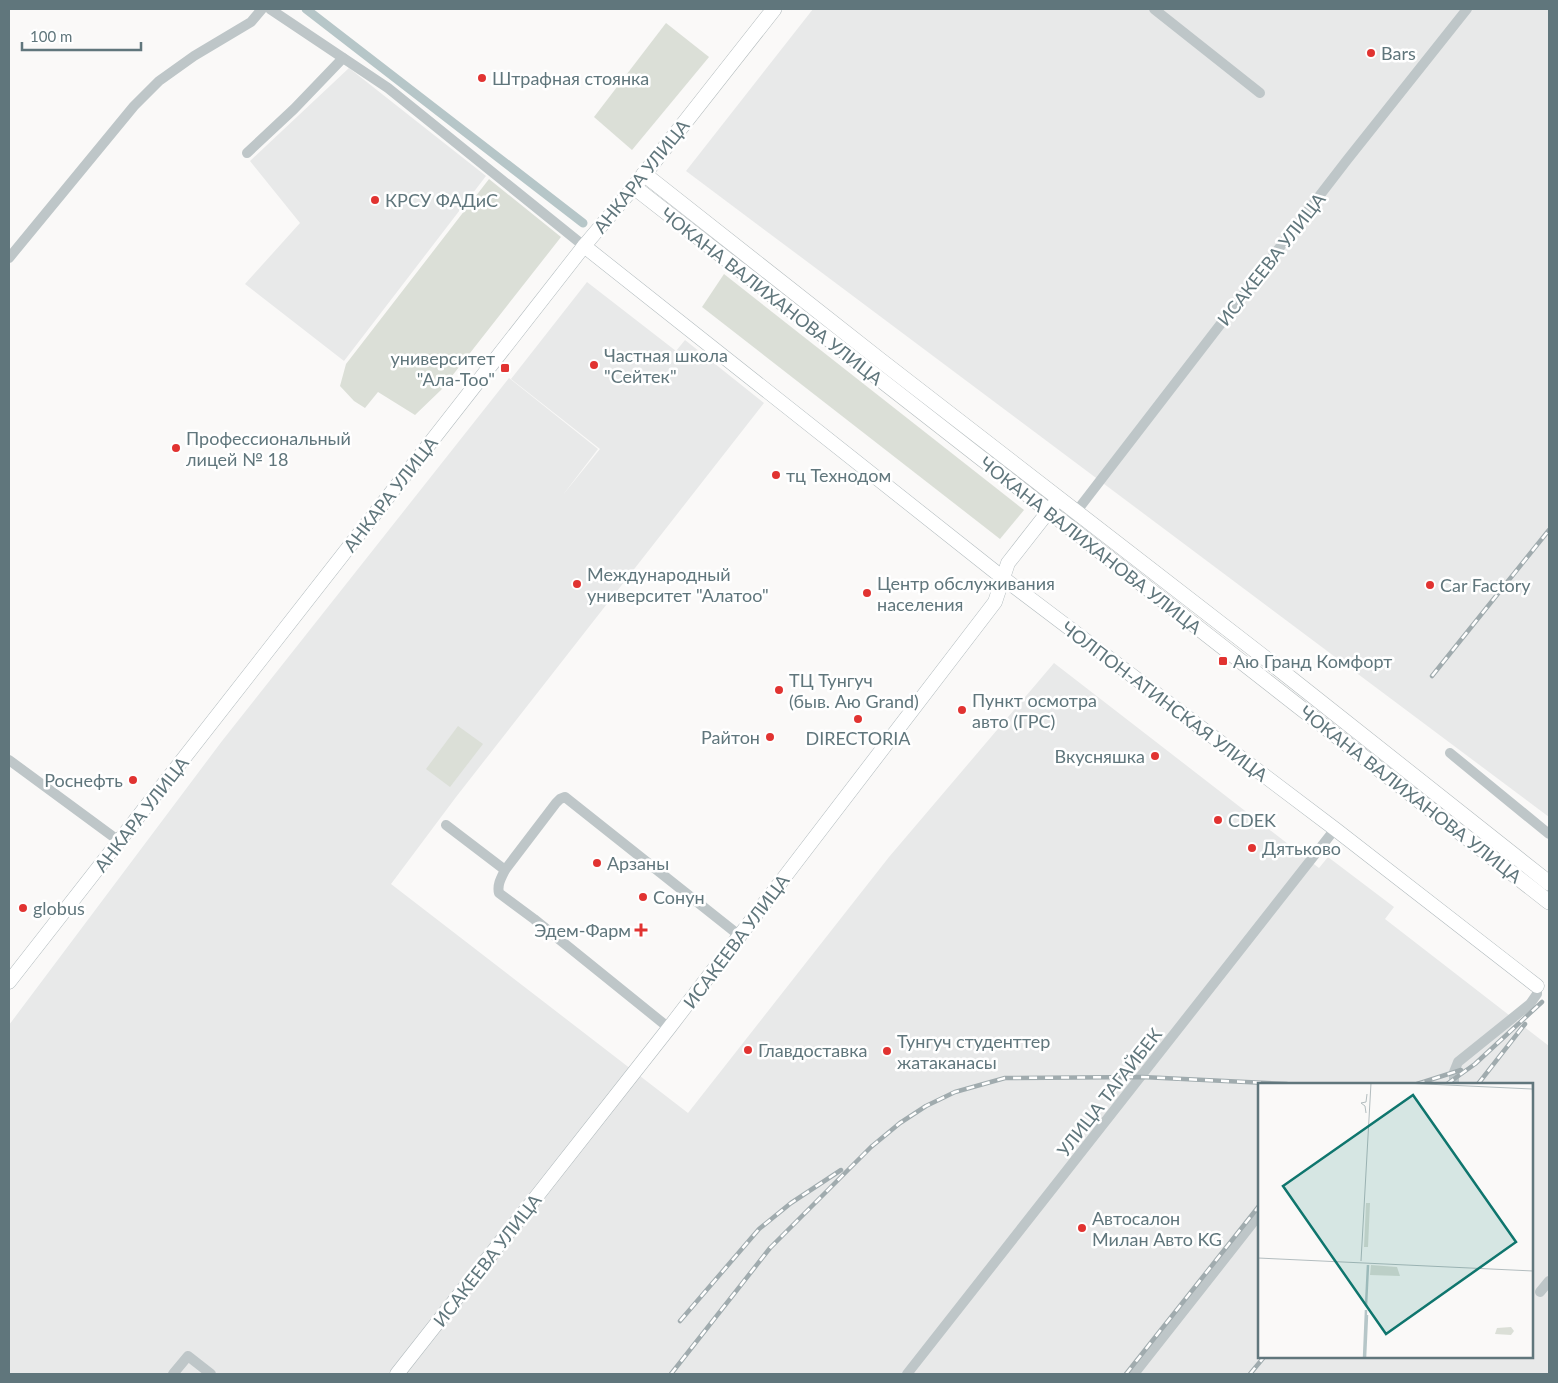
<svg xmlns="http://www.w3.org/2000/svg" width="1558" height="1383" font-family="Lato,sans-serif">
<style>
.built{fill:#e8e9e9;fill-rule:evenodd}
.green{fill:#dbdfd7}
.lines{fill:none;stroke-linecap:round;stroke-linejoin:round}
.canal{stroke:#b6c6c8;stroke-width:9}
.secondary-casing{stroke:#b1babd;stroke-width:15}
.primary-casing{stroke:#b2babc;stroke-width:16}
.street{stroke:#bec6c8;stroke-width:10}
.secondary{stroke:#fff;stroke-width:14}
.primary{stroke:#fff;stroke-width:15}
.rail-casing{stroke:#a0abae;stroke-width:4.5}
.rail{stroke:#fff;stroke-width:2.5;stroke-dasharray:8;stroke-linecap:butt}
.poi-dot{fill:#e13331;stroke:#fff;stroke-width:2}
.labels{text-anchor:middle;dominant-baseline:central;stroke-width:5;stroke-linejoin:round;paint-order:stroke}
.poi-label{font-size:18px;fill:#60767c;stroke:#fff;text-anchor:start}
.street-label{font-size:18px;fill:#60767c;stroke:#fff}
.inset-river{fill:none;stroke:#b6c6c8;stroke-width:2.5}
.inset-road{fill:none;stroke:#b3bdbf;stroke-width:1}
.view{fill:#0f766e;fill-opacity:0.15;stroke:#0f766e;stroke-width:2.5}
.inset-edge{fill:none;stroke:#60767c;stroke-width:2.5}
</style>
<rect width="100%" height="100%" fill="#faf9f8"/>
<g class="built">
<polygon points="813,9 1549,9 1549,817 686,171"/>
<polygon points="349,68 486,176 344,361 245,284 300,223 250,161"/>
<path d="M587 282 676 351 685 340 764 403 456 797 391 884 688 1113 889 857 1054 663 1319 868 1328 857 1394 907 1385 919 1549 1046V1374H9V1025L222 741 509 378 598 449 562 496 600 449 511 379ZM1259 1084H1532V1357H1259Z"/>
</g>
<g class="green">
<polygon points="666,23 709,57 632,150 594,117"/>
<polygon points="489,179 561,237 441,390 415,415 378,392 365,408 354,401 340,386 346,364"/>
<polygon points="724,274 1024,510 1000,539 702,307"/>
<polygon points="458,726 483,744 450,787 426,769"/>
</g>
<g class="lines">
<polyline class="canal" points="306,9 583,223"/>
<g class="secondary-casing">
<g id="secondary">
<polyline points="584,246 1003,578 1335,829 1537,986"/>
<polyline points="9,982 584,246 634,187"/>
<polyline points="397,1374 669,1028 995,602 1008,563 1055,503"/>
</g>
</g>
<g class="primary-casing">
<g id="primary">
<polyline points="774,9 634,187 1549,902"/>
<polyline points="644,174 880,360 1265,658 1549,883"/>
</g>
</g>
<g class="street">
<polyline points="270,9 388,88 584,246"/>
<polyline points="1154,9 1260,93"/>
<polyline points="247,153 294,109 343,58"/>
<polyline points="9,258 134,106 159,81 194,56 251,22 262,9"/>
<polyline points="1066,525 1347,160 1467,9"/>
<polyline points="1450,753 1549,834"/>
<polyline points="9,760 119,841"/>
<polyline points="446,825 505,870"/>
<path d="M669 1028 534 919 499 893C497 885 501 878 505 870L556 803 560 799 565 797 740 936"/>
<polyline points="1454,1084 1454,1072 1458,1062 1530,1004 1537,994 1537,986"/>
<polyline points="1540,1292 1549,1281"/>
<polyline points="173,1374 188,1356 211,1374"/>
<polyline points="907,1374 1335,829"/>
<polyline points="1134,1374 1259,1215"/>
</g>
<use href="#secondary" class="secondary"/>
<use href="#primary" class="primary"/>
<g class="rail-casing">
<g id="rail">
<polyline points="1432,676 1549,530"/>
<polyline points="1417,1084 1461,1070"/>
<polyline points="1447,1084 1475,1064 1542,1002"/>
<polyline points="1478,1084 1525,1024"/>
<polyline points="680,1321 759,1229 791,1203 841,1170"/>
<polyline points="671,1374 770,1248 871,1147 900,1123 926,1106 955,1092 1005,1078 1142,1077 1287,1084"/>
<polyline points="1126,1374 1259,1206"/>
<polyline points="1250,1374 1264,1357"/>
</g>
</g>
<use href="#rail" class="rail"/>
</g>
<g class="poi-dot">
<circle cx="1371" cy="53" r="5"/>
<circle cx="482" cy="78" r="5"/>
<circle cx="375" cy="200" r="5"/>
<circle cx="594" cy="365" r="5"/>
<rect x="500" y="363" width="10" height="10" rx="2.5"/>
<circle cx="176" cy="448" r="5"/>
<circle cx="776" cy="475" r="5"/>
<circle cx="577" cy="584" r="5"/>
<circle cx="1430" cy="585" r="5"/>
<circle cx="867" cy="593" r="5"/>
<rect x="1218" y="656" width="10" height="10" rx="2.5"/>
<circle cx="779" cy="690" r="5"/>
<circle cx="962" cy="710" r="5"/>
<circle cx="858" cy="719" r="5"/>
<circle cx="770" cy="737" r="5"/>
<circle cx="1155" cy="756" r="5"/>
<circle cx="133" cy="780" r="5"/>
<circle cx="1218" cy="820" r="5"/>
<circle cx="1252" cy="848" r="5"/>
<circle cx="597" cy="863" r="5"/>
<circle cx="643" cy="897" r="5"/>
<circle cx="23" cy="908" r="5"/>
<path d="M638.5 922.5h5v5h5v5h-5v5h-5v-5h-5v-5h5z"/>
<circle cx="748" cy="1050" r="5"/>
<circle cx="887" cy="1051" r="5"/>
<circle cx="1082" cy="1228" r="5"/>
</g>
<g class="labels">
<g class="poi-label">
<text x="1381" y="53">Bars</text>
<text x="492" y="78">Штрафная стоянка</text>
<text x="385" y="200">КРСУ ФАДиС</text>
<text x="604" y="355">Частная школа<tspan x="604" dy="21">"Сейтек"</tspan></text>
<text x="495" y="358" text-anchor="end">университет<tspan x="495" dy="21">"Ала-Тоо"</tspan></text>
<text x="186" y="438">Профессиональный<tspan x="186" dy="21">лицей № 18</tspan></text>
<text x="786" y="475">тц Технодом</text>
<text x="587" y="574">Международный<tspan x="587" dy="21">университет "Алатоо"</tspan></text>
<text x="877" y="583">Центр обслуживания<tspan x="877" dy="21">населения</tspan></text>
<text x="1440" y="585">Car Factory</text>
<text x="1233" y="661">Аю Гранд Комфорт</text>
<text x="789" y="680">ТЦ Тунгуч<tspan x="789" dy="21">(быв. Аю Grand)</tspan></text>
<text x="972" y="700">Пункт осмотра<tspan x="972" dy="21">авто (ГРС)</tspan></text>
<text x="760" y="737" text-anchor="end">Райтон</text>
<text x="858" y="738" text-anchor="middle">DIRECTORIA</text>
<text x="1145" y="756" text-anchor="end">Вкусняшка</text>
<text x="123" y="780" text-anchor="end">Роснефть</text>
<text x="1228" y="820">CDEK</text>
<text x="1262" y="848">Дятьково</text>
<text x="607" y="863">Арзаны</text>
<text x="653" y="897">Сонун</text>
<text x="33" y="908">globus</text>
<text x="631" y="930" text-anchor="end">Эдем-Фарм</text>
<text x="897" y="1041">Тунгуч студенттер<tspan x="897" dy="21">жатаканасы</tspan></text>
<text x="758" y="1050">Главдоставка</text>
<text x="1092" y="1218">Автосалон<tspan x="1092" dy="21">Милан Авто KG</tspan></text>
</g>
<g class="street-label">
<text transform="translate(641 176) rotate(-51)">АНКАРА УЛИЦА</text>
<text transform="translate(1271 259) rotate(-52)">ИСАКЕЕВА УЛИЦА</text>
<text transform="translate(772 296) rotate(38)">ЧОКАНА ВАЛИХАНОВА УЛИЦА</text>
<text transform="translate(390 494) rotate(-52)">АНКАРА УЛИЦА</text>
<text transform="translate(1091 545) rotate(38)">ЧОКАНА ВАЛИХАНОВА УЛИЦА</text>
<text transform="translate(1165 701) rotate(37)">ЧОЛПОН-АТИНСКАЯ УЛИЦА</text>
<text transform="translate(1411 794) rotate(38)">ЧОКАНА ВАЛИХАНОВА УЛИЦА</text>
<text transform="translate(141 814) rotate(-52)">АНКАРА УЛИЦА</text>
<text transform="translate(736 941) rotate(-53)">ИСАКЕЕВА УЛИЦА</text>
<text transform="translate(1109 1092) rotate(-52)">УЛИЦА ТАГАЙБЕК</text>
<text transform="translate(487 1260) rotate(-52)">ИСАКЕЕВА УЛИЦА</text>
</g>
</g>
<g transform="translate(1258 1083)">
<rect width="275" height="275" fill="#faf9f8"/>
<path d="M108 120H112L110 164H106ZM113 182 139 184 142 193 112 192ZM253 244 256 248 253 252 237 251 239 245Z" fill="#dbdfd7"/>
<path class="inset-river" d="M108 223 110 182M106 275 108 227M107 275 109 232"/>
<path class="inset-road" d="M146 0 274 6M274 0 275 22M108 30 107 23 103 20 108 19 109 11M0 175 275 188M103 178 113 0"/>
<path class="view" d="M155 12 258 159 128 251 25 103Z"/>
<rect width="275" height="275" class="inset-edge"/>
</g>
<rect width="1558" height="1383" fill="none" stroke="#60767c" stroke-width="20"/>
<path d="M22 42v8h119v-8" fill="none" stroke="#60767c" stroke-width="2.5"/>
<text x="30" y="42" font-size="15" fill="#60767c" stroke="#ffffff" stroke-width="4" paint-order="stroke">100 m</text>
</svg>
